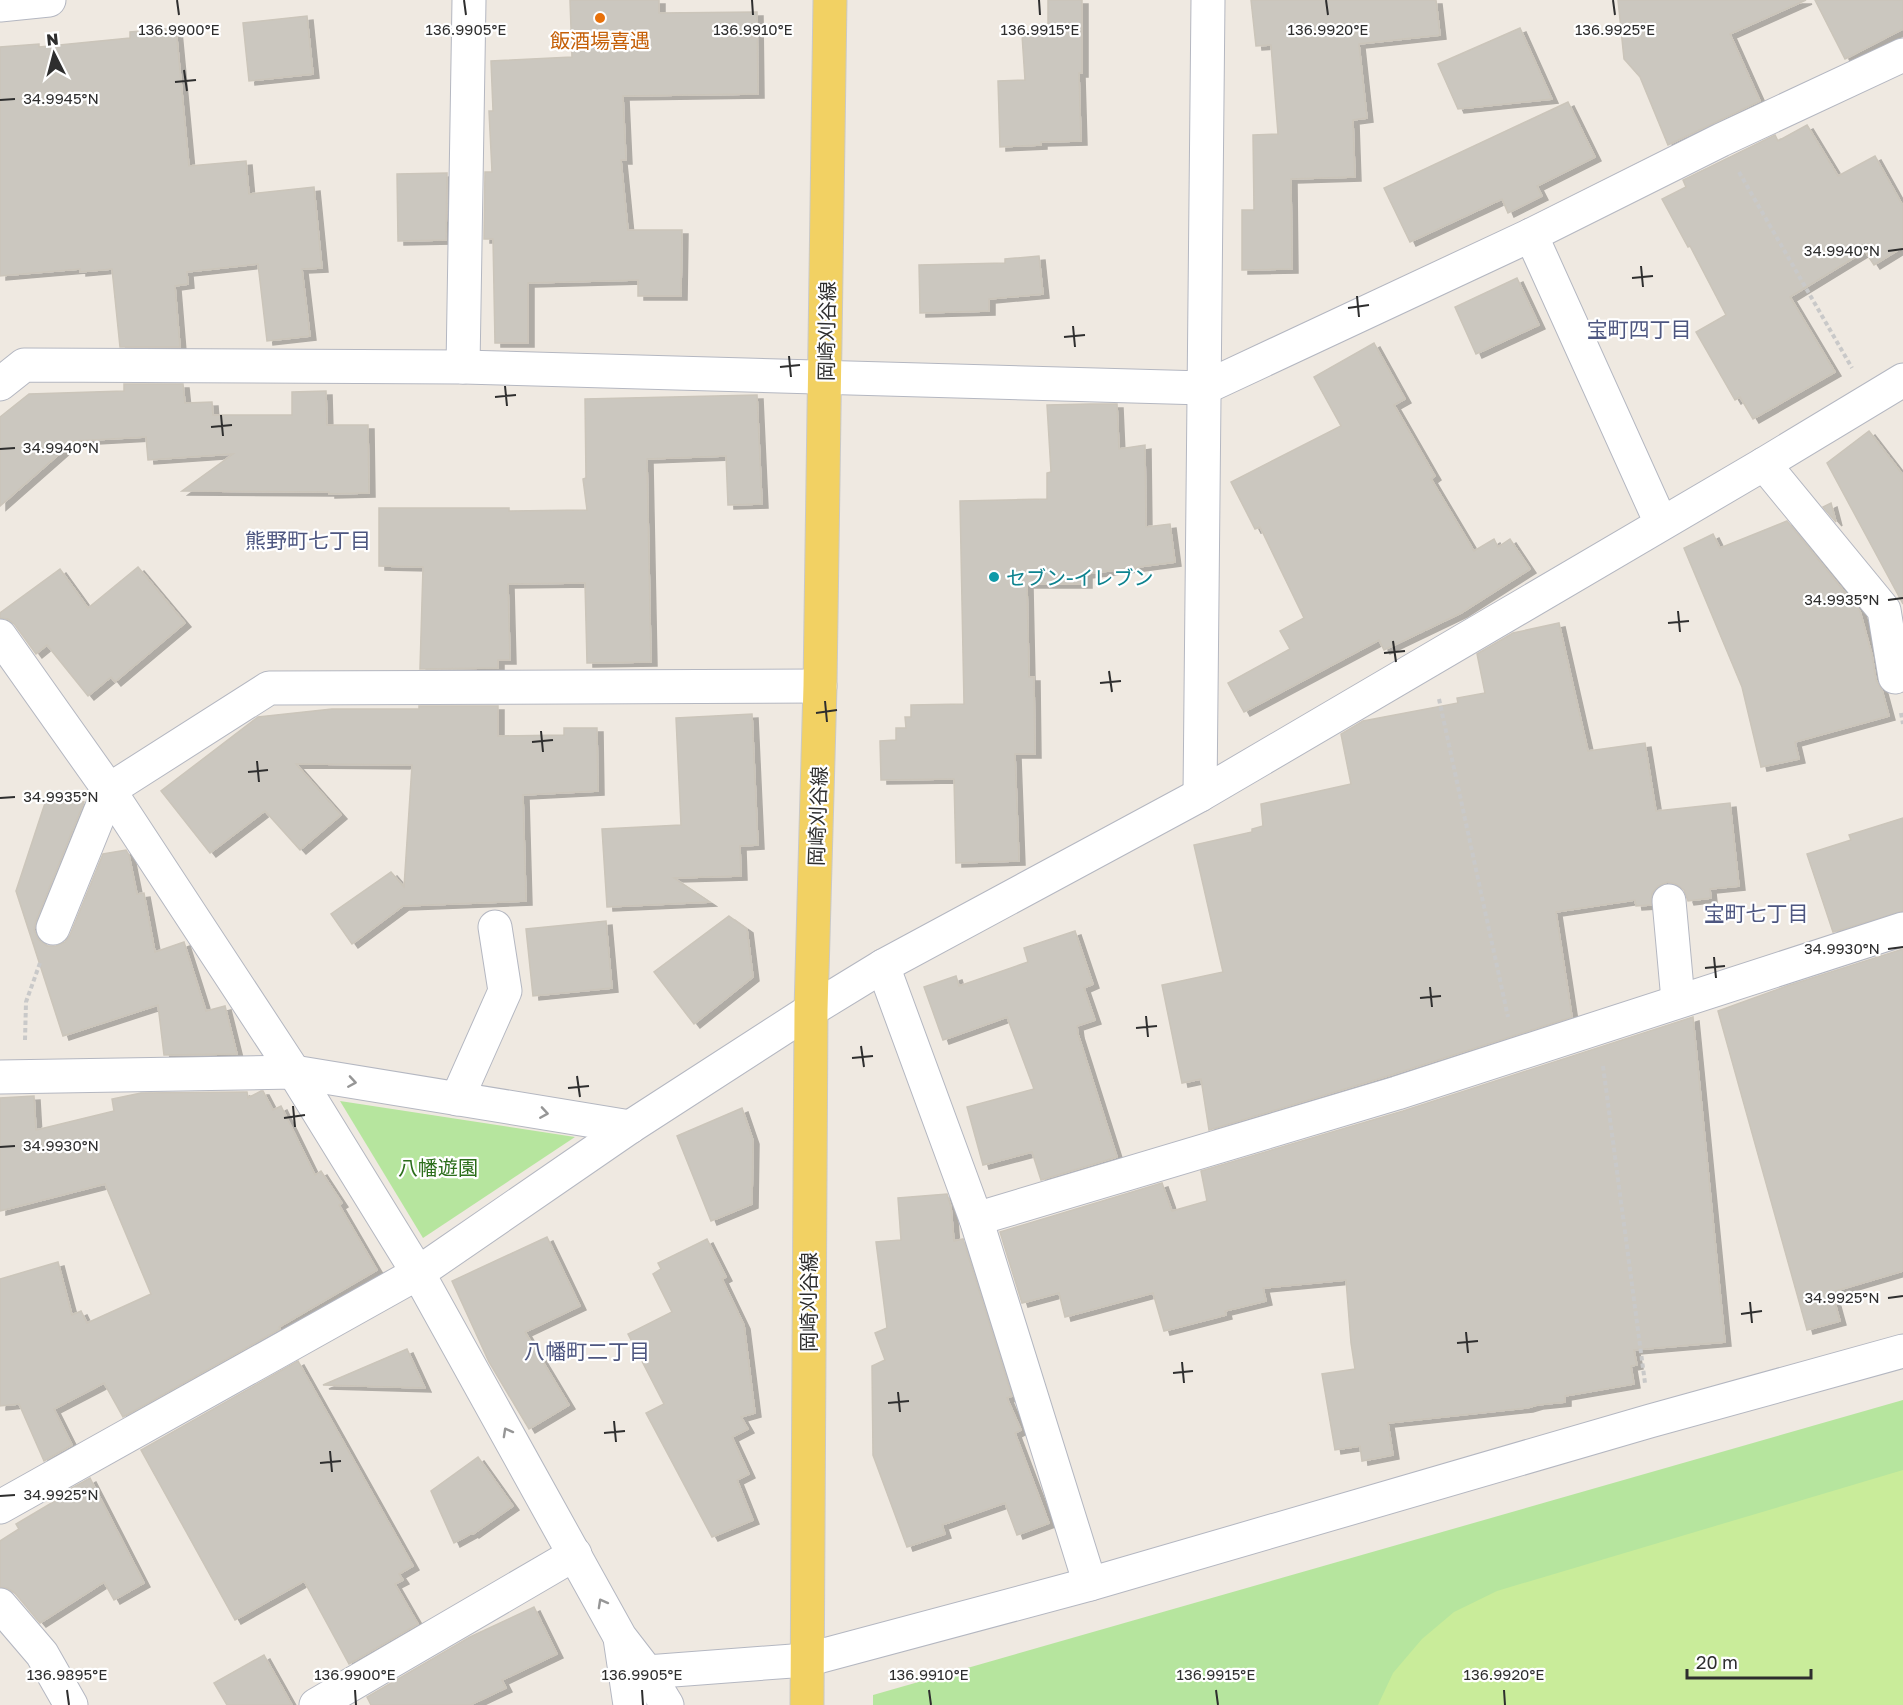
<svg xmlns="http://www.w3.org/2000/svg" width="1903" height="1705" font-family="'Golos Text','Noto Sans JP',sans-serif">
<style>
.green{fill:#b6e59e}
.pitch{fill:#c9ec9a}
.building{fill:#cbc7bf;stroke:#cbc5ba;stroke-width:1.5;filter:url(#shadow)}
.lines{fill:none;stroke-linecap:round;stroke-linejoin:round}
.street-casing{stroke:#b4b7c1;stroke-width:35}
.secondary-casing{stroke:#b4b7c1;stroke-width:35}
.primary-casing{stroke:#c9c9c9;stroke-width:35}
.path{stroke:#c9c9c9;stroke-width:4;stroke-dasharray:4.5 3;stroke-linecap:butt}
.street{stroke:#fff;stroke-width:33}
.secondary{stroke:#fff;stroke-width:33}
.primary{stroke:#f2d163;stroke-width:33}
.oneway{stroke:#969696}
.ticks{fill:none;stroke:#2e2e2e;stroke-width:2}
.food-dot{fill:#e8710a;stroke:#fff;stroke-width:2}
.culture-dot{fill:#0f9aa8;stroke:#fff;stroke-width:2}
.labels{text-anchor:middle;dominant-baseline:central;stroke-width:4.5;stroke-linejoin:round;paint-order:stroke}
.food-label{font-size:20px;fill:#c56008;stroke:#fff}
.street-label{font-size:20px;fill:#2e2e2e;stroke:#fff}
.culture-label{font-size:20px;fill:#0d838f;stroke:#fff;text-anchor:start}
.park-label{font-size:20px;fill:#2c6e1b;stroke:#fff}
.neighbourhood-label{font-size:21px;fill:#4d5680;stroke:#fff}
.ticks-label{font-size:15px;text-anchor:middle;fill:#2e2e2e;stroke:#fff;stroke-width:4.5;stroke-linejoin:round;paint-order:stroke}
</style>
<defs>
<filter id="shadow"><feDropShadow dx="6" dy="4" stdDeviation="0" flood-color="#0004"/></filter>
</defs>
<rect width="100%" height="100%" fill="#efe9e1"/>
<g class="green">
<polygon points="340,1101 575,1137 423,1238"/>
<polygon points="1903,1400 1903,1705 873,1705 873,1695"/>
</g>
<polygon class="pitch" points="1903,1470 1903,1705 1378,1705 1393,1673 1422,1639 1454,1612 1497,1591"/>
<g class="building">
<polygon points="570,0 659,0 659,13 757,12 758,94 623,96 626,160 621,160 628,230 682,230 681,296 638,296 638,280 528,283 528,343 495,343 493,239 484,239 485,172 492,172 489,111 493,111 491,61 572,57"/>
<polygon points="1048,0 1082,0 1082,73 1079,73 1081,141 1041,142 1041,145 1000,147 998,81 1025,80 1022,35 1048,33"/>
<polygon points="1251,0 1436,0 1440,35 1359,44 1367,118 1353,120 1355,177 1291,179 1292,269 1242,270 1242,210 1254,210 1253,135 1278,134 1271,45 1256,46"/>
<polygon points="1618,0 1806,0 1730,34 1760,101 1668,145 1640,77 1624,59"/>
<polygon points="1815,0 1903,0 1903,29 1845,59"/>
<polygon points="307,16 313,74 249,81 243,23"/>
<polygon points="176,28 189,166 246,161 249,194 314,187 322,268 302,269 310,336 267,341 258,264 187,272 188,284 175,286 180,347 120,347 112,269 80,272 80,269 0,276 0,47 39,44 39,47 130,38 130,32"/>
<polygon points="1520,28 1552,99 1458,109 1438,64"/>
<polygon points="1568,102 1595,157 1537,186 1542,196 1508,213 1502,199 1410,242 1384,188"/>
<polygon points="1807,125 1838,176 1875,156 1903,206 1903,247 1874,265 1865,251 1790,297 1835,372 1753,419 1740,397 1735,400 1696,332 1726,315 1690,246 1688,247 1662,199 1686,187 1683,180 1775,135 1778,141"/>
<polygon points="447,173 446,240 398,241 397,174"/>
<polygon points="1039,256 1043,294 989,299 989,311 920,313 919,265 1005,263 1005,259"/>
<polygon points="1517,278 1539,325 1476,354 1455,307"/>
<polygon points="1374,343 1405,399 1394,405 1435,476 1431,479 1474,551 1494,539 1498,547 1510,539 1530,569 1461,613 1384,650 1379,640 1244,712 1228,683 1290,649 1280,631 1304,618 1260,527 1255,529 1231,482 1341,426 1314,377"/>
<polygon points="124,384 183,384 185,403 212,402 213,415 292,415 292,392 326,391 327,425 368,425 369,493 329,494 329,492 182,491 233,454 148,460 146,437 74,441 0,506 0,417 29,394 124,391"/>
<polygon points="757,395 762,504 728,505 726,456 647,459 651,662 587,663 585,583 508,584 510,660 498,660 498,668 420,669 423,567 379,566 379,508 509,508 509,511 587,510 583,479 586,478 585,399"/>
<polygon points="1090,404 1117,404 1119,449 1145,445 1146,527 1170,524 1175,562 1086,574 1086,584 1027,584 1029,677 1034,677 1035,754 1015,754 1019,861 956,863 954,779 881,780 880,741 896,740 896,728 906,728 905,717 911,717 911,705 964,704 960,501 1047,499 1047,473 1051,472 1047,405"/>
<polygon points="1869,431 1903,475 1903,604 1827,463"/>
<polygon points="1831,503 1836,522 1823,507"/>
<polygon points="1787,521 1860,611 1872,655 1876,680 1882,690 1889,716 1795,742 1799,759 1761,767 1742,687 1684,548 1713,534 1720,548"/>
<polygon points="138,567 185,623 115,682 111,677 88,696 47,645 36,654 15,625 8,619 0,618 0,613 60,569 88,608"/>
<polygon points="1559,623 1588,751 1645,743 1656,811 1730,803 1739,886 1710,889 1711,898 1688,901 1684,890 1676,884 1667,882 1658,886 1652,893 1651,905 1636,906 1635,900 1556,912 1572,1017 1391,1075 1209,1130 1201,1079 1182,1083 1162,985 1223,972 1194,845 1252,832 1252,829 1263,826 1261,804 1351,784 1341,734 1363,721 1458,703 1457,698 1485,693 1477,654 1513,633"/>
<polygon points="419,706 498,706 498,736 564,735 564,728 597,728 598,791 523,795 526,901 403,906 352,944 331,914 391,872 404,887 412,765 296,764 341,815 300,850 265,811 210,853 161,791 258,717 332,709 419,709"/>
<polygon points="752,714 758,845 740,846 741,876 674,878 710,902 607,907 602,829 681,825 676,718"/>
<polygon points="49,791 84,802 36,921 34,930 38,939 47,946 56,946 65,942 70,935 103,854 126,850 129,855 137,894 144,893 155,952 184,942 206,1011 225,1006 237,1054 164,1055 158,1005 63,1036 16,891"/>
<polygon points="1903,818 1903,911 1833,932 1807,854 1851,840 1849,835"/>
<polygon points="729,916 747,929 753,977 694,1024 654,972"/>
<polygon points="606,921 612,988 533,996 526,929"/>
<polygon points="1075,931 1093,984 1084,988 1095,1020 1077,1026 1078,1034 1117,1157 1041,1180 1032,1152 983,1165 967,1107 1034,1089 1007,1017 943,1040 924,987 956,976 959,986 1028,962 1024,948"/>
<polygon points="1903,949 1903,1271 1832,1292 1840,1321 1807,1330 1718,1011 1787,986"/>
<polygon points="1693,1017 1725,1342 1634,1350 1637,1365 1631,1366 1634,1384 1565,1396 1565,1402 1537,1405 1527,1408 1388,1423 1393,1455 1362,1461 1360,1446 1335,1450 1322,1374 1355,1369 1351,1343 1346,1280 1263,1288 1266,1301 1225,1311 1226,1315 1164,1331 1153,1293 1065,1317 1059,1293 1022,1303 1000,1232 1162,1183 1172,1211 1207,1201 1201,1171 1403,1111"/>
<polygon points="261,1091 263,1091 273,1110 281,1106 315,1175 321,1171 342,1203 339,1205 377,1270 279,1327 280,1329 123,1417 104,1383 54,1409 72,1445 44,1461 19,1404 0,1406 0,1279 58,1262 72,1315 81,1311 87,1323 151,1294 105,1184 0,1211 0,1098 34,1096 36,1130 114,1111 112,1099 141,1093 247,1092 248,1098"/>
<polygon points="742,1108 753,1140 752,1204 711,1221 677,1136"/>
<polygon points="947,1194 951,1207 954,1241 963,1239 1012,1396 1007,1398 1021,1430 1015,1433 1049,1523 1017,1535 1005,1503 942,1525 945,1534 907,1547 873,1455 872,1366 885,1360 875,1333 887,1328 876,1242 901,1240 898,1198"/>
<polygon points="547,1237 580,1306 525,1332 569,1405 529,1429 489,1362 452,1281"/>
<polygon points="707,1239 726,1277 722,1279 744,1325 755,1413 741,1417 748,1429 732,1437 749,1474 737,1480 753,1520 712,1537 646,1413 664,1404 628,1334 672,1312 653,1274 661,1269 658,1263"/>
<polygon points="407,1349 425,1388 323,1385"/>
<polygon points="298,1361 413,1566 399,1574 403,1580 395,1584 418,1624 349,1664 304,1581 235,1620 141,1450"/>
<polygon points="478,1457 513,1506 473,1534 472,1533 454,1543 431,1491"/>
<polygon points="90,1478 144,1583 114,1600 104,1582 40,1623 14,1592 7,1588 0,1587 0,1541 19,1529 16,1524 60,1498 59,1495"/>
<polygon points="534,1607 557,1654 502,1680 506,1688 470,1705 371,1705 367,1697 470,1637"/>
<polygon points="264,1655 292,1705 227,1705 214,1683"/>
</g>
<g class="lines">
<g class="street-casing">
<g id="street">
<polyline points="1531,235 1661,523"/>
<polyline points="463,367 469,0"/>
<polyline points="0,384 24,365 463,367 1204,388 1531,235 1721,140 1903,55"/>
<polyline points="1764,464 1884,610 1895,677"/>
<polyline points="0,636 109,790 294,1072 418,1273 630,1127 811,1010"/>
<polyline points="1200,795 1208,0"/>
<polyline points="1669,901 1678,1000"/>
<polyline points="53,928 109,790 269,688 820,686"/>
<polyline points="883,966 976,1219 1090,1584"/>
<polyline points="0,1077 294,1072 630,1127"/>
<polyline points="457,1099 505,991 495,927"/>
<polyline points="976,1219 1397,1093 1903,929"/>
<polyline points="0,1507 418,1273 620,1637 647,1672 667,1705"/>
<polyline points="0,1605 42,1654 71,1705"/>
<polyline points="620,1638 630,1705"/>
<polyline points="647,1672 806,1660"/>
<polyline points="316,1705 575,1554"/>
</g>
</g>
<g class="secondary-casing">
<g id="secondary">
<polyline points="0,5 49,0"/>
<polyline points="811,1010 883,966 1200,795 1764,464 1903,380"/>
<polyline points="806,1660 1090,1584 1650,1421 1903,1351"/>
</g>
</g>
<g class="primary-casing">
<polyline id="primary" points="807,1705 811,1010 820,686 830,0"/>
</g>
<g class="path">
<polyline points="1739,172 1852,368"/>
<polyline points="1439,699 1508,1017"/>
<polyline points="1901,713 1903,724"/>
<polyline points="25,1040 26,1002 40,963"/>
<polyline points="1603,1066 1645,1383"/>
</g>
<use href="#street" class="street"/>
<use href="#secondary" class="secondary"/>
<use href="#primary" class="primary"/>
</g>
<defs><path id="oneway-chevron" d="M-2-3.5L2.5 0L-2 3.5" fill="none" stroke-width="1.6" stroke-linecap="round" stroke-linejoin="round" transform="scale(1.5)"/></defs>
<g class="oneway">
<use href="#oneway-chevron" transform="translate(352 1082) rotate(9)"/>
<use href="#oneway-chevron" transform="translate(544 1113) rotate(9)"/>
<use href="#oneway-chevron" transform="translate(507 1432) rotate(-119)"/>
<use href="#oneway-chevron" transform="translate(602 1603) rotate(-119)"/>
</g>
<path class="ticks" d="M177 0 179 15M464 0 466 15M752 0 753 15M1039 0 1040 15M1326 0 1328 15M1613 0 1615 15M184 70 187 91M175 82 196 80M0 100 15 99M1888 251 1903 249M1641 266 1643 287M1632 278 1653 276M1357 296 1359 317M1348 308 1369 305M1073 326 1075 347M1064 337 1085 335M789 356 791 377M780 367 800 365M505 386 507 406M495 397 516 395M221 415 223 436M211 427 232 425M0 449 15 448M1888 600 1903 598M1678 611 1680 632M1668 623 1689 621M1393 641 1396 662M1384 653 1405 651M1109 671 1112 692M1100 683 1121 681M825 701 827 722M816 713 837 710M541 731 543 752M532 742 553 740M257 761 259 782M248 772 268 770M0 798 15 797M1888 949 1903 947M1714 957 1716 978M1705 968 1725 966M1430 987 1432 1007M1420 998 1441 996M1146 1016 1148 1037M1136 1028 1157 1026M861 1046 864 1067M852 1058 873 1056M577 1076 580 1097M568 1088 589 1086M293 1106 295 1127M284 1118 305 1115M0 1147 15 1146M1888 1298 1903 1296M1750 1302 1752 1323M1741 1314 1762 1311M1466 1332 1468 1353M1457 1343 1478 1341M1182 1362 1184 1383M1173 1373 1193 1371M898 1392 900 1412M888 1403 909 1401M614 1421 616 1442M604 1433 625 1431M330 1451 332 1472M320 1463 341 1461M0 1496 15 1495M67 1690 69 1705M355 1690 356 1705M642 1690 643 1705M929 1690 931 1705M1216 1690 1218 1705M1504 1690 1505 1705"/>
<circle class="food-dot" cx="600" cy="18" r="6"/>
<circle class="culture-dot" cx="994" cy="577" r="6"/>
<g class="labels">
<g class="food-label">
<text x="600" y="40">飯酒場喜遇</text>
</g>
<g class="street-label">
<text transform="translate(826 331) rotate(-89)">岡崎刈谷線</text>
<text transform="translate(817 816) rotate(-88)">岡崎刈谷線</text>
<text transform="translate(808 1302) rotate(-90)">岡崎刈谷線</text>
</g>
<g class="culture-label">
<text x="1006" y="577">セブン-イレブン</text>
</g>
<g class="park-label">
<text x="438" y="1167">八幡遊園</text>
</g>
<g class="neighbourhood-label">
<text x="1639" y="329">宝町四丁目</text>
<text x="308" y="540">熊野町七丁目</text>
<text x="1756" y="913">宝町七丁目</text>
<text x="587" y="1351">八幡町二丁目</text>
</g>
</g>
<g class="ticks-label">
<text x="179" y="35">136.9900°E</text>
<text x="466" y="35">136.9905°E</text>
<text x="753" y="35">136.9910°E</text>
<text x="1040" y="35">136.9915°E</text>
<text x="1328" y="35">136.9920°E</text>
<text x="1615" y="35">136.9925°E</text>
<text x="61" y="104">34.9945°N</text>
<text x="1842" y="256">34.9940°N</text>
<text x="61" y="453">34.9940°N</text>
<text x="1842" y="605">34.9935°N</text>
<text x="61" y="802">34.9935°N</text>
<text x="1842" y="954">34.9930°N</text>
<text x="61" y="1151">34.9930°N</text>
<text x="1842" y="1303">34.9925°N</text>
<text x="61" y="1500">34.9925°N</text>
<text x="67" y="1680">136.9895°E</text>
<text x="355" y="1680">136.9900°E</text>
<text x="642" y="1680">136.9905°E</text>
<text x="929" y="1680">136.9910°E</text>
<text x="1216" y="1680">136.9915°E</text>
<text x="1504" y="1680">136.9920°E</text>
</g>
<g transform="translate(54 54) rotate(354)" stroke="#ffffff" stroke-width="4.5" paint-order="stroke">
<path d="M0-4.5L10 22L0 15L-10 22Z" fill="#2e2e2e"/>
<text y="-9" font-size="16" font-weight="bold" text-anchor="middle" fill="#2e2e2e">N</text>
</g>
<path d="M1687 1669v9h124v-9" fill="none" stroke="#2e2e2e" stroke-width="3"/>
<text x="1696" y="1669" font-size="18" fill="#2e2e2e" stroke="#ffffff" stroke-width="4.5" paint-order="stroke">20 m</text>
</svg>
